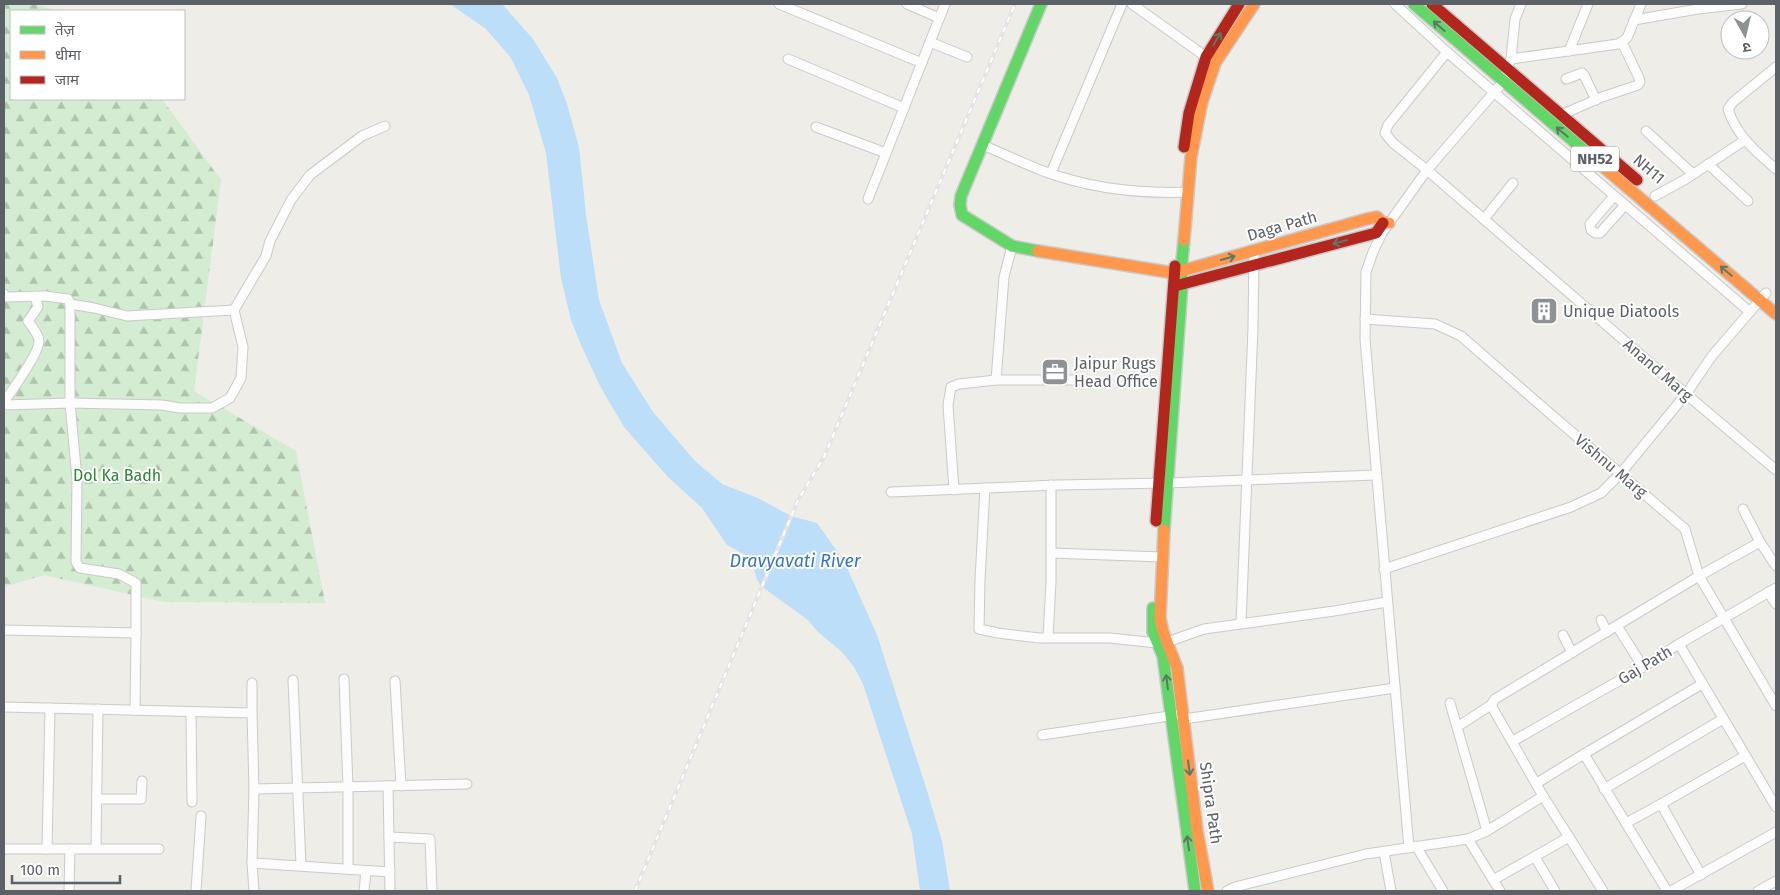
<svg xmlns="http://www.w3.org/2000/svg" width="1780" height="895" font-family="'Fira Sans','Noto Sans Devanagari',sans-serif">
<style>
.forest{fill:url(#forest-firs)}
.water{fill:#bcdef8}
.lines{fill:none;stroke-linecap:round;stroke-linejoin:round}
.street-casing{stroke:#c9cac9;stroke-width:11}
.fast-casing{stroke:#c9cac9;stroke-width:14}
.slow-casing{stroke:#c9cac9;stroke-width:14}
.jam-casing{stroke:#c9cac9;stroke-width:14}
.street{stroke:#fcfcfc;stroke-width:9}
.fast{stroke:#63d668;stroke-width:11}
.slow{stroke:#ff974d;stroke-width:11}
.jam{stroke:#b3261e;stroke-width:11}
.rail-casing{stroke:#e4e4e4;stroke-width:4}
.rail{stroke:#fff;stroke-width:2;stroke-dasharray:5.5;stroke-linecap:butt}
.oneway{stroke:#5d7867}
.labels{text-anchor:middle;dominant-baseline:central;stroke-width:4;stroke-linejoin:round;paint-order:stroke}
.shield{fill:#fff;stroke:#8d9095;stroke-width:1}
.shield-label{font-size:15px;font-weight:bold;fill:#5c6167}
.street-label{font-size:16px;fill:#5c6167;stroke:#fff}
.poi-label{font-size:16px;fill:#5c6167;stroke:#fff;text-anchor:start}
.park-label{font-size:16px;fill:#2c8731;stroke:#fff}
.water-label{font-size:18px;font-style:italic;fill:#3777bd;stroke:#fff}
</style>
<defs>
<pattern id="forest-firs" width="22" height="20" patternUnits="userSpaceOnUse" patternTransform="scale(1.25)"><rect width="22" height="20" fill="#d4ecd1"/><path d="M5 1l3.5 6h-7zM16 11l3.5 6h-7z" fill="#afc3ad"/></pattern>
</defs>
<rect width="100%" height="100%" fill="#eeede8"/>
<polygon class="forest" points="4,4 34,4 58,11 11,11 11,99 162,99 221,180 194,391 296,451 325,603 164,602 44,575 4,587"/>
<polygon class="water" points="450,4 502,4 533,39 557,78 567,104 579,147 586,215 599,300 622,363 653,412 695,461 722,484 758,498 791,516 817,523 844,561 877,635 928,794 942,841 950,891 920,891 912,834 863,684 854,667 842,652 818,632 808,620 761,586 757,580 753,565 749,557 727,545 702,508 667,476 624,427 600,386 582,347 571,320 561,278 546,153 529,95 511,58 486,29"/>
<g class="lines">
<g class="street-casing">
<g id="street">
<polyline points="779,4 922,63"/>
<polyline points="907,4 939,18"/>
<polyline points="1132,4 1209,59"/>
<polyline points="1395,4 1447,52 1750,312"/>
<polyline points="1634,20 1698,9 1742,4"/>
<polyline points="930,42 967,57"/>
<polyline points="1569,51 1588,4"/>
<polyline points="1447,52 1388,125 1385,133 1393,143 1427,170 1686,394 1776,470"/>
<polyline points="788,59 904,108"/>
<polyline points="1511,59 1618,44 1627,38 1641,4"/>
<path d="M1776 67 1733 102 1728 109C1736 135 1756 152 1776 169"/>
<polyline points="1566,79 1582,73 1584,75 1596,100"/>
<polyline points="1561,115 1602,97 1638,85 1640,82 1639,78 1622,42"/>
<polyline points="816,127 886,153"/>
<polyline points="1646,131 1693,174"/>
<path d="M983 145C1003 154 1023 163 1043 171 1089 188 1141 194 1189 192"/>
<polyline points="1708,164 1748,201"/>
<polyline points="1051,173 1122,4"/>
<polyline points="1614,196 1590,224 1591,230 1595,233 1600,233 1625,205"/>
<polyline points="1655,196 1686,179 1745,140"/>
<polyline points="868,199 945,4"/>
<polyline points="1484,219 1513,183"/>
<polyline points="4,294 7,297 45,296 68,299 70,304 70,403 77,479 76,562 80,568 119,574 136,583 136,633"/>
<polyline points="70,304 94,308 127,316 234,310"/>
<polyline points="1365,319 1435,324 1461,336 1554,417 1685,529 1699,576 1776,706"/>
<polyline points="996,380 1004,277 1012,246"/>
<path d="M4 402C11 392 40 352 39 341 38 333 32 327 28 321L38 307 35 296"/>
<polyline points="4,405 70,403 162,405 180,408 212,408 230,398 241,378 243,347 234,310 266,256 270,241 291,200 310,175 362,136 385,126"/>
<polyline points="985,488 980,580 979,629 998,633 1039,638 1110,638 1157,643 1167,642 1204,629 1334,611 1387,602"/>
<polyline points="954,490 948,405 951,387 959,384 996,380 1077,380"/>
<polyline points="891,492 1057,485 1167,483 1376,475"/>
<polyline points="1743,509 1760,542 1776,566"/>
<polyline points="1051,553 1162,557"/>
<polyline points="1384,569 1571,507 1601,493 1621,473 1686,394 1712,356 1766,293"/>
<polyline points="1768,592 1776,604"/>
<polyline points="1601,620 1607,632"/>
<polyline points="1241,624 1253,328 1254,251"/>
<polyline points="1617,626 1643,667"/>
<polyline points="4,630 136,633 135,710"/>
<polyline points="1563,635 1572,653"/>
<polyline points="1048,638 1051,581 1051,485"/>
<polyline points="1679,644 1776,807"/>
<polyline points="344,679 348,787 348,869"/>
<polyline points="293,680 301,865"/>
<polyline points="395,681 401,786"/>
<polyline points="1450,703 1487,831"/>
<polyline points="1491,705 1543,796 1603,891"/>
<polyline points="4,707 252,713 254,789 467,784"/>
<polyline points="191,712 192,802"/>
<polyline points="252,713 252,683"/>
<polyline points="1184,719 1395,688"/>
<polyline points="1457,727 1491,705 1495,699 1699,576 1760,542"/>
<polyline points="1042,735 1176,715"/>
<polyline points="1513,741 1643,667 1679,644 1776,588"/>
<polyline points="1584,754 1702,684"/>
<polyline points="1537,783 1584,754 1667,891"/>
<polyline points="388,787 390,891"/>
<polyline points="254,789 252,863 254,891"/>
<polyline points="1604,789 1723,719"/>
<polyline points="97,799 141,799 142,781"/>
<polyline points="1626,823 1661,804"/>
<polyline points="389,837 430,839 432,891"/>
<polyline points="1468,839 1500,891"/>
<polyline points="1416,846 1443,891"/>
<polyline points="96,848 98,709"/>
<polyline points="1409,848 1365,339 1366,272 1373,252 1382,233 1427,170 1503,82 1511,59 1515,19 1521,4"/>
<polyline points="4,849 159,849"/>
<polyline points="47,849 50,708"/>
<polyline points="1384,852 1391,891"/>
<polyline points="1535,857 1555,891"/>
<polyline points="252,863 390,872"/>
<polyline points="1701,875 1661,804 1745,756"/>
<polyline points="1493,880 1569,837"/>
<polyline points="69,891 70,849"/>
<polyline points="196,891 201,816"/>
<polyline points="364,891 366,871"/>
<polyline points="1227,891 1235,887 1366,854 1468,839 1487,831 1543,796"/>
<polyline points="1671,891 1776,832"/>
<polyline points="1758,891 1776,881"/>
</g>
</g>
<g class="fast-casing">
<g id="fast">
<polyline points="1414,4 1600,164"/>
<polyline points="1038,251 1012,246 962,215 960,205 961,196 1041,4"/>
<polyline points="1164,530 1182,285 1181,271 1184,240"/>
<polyline points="1153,608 1153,632 1163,656 1195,891"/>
</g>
</g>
<g class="slow-casing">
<g id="slow">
<polyline points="1600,164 1776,314"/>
<polyline points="1184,240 1191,157 1202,102 1215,63 1254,4"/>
<polyline points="1038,251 1174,273 1367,219 1377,217 1383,223 1389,223"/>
<polyline points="1164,530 1160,618 1163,632 1177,668 1197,830 1208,891"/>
</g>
</g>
<g class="jam-casing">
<g id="jam">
<polyline points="1432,4 1637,180"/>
<polyline points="1184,147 1189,113 1206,57 1239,4"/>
<polyline points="1175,286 1376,233 1383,223"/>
<polyline points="1156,521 1175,266"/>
</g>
</g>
<use href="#street" class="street"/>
<use href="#fast" class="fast"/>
<use href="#slow" class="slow"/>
<use href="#jam" class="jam"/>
<g class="rail-casing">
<polyline id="rail" points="635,891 798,500 824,457 1015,4"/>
</g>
<use href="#rail" class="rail"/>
</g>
<defs><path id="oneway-shaft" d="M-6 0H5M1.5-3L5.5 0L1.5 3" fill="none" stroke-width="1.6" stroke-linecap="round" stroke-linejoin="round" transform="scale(1.25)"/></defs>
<g class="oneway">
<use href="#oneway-shaft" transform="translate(1439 26) rotate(-139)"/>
<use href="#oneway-shaft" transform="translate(1217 39) rotate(-60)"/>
<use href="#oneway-shaft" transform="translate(1562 132) rotate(-140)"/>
<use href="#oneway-shaft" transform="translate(1340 242) rotate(165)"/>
<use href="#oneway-shaft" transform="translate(1228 258) rotate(-16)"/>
<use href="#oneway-shaft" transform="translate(1726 271) rotate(-140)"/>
<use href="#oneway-shaft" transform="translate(1167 682) rotate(-97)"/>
<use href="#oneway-shaft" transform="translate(1189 768) rotate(83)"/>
<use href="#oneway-shaft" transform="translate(1188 843) rotate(-98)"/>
</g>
<defs>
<g id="building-square" transform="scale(1.4375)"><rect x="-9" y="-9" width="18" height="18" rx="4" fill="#8f9294" stroke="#fff"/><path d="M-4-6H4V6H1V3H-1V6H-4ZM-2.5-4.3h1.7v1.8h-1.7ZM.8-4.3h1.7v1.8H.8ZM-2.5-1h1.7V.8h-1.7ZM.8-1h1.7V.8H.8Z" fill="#fff"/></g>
<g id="office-square" transform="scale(1.4375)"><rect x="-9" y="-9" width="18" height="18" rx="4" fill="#8f9294" stroke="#fff"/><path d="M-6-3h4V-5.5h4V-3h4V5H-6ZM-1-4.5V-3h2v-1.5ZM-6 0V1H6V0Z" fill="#fff"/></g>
</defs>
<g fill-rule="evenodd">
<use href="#building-square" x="1544" y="311"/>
<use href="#office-square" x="1055" y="372"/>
</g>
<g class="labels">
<rect class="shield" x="1571" y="146.5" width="48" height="25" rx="4"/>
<g class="shield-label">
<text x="1595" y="159">NH52</text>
</g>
<g class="street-label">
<text transform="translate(1649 169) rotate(41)">NH11</text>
<text transform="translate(1282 226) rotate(-16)">Daga Path</text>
<text transform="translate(1658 370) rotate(41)">Anand Marg</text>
<text transform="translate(1611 466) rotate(40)">Vishnu Marg</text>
<text transform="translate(1645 665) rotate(-31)">Gaj Path</text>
<text transform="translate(1211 803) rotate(82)">Shipra Path</text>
</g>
<g class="poi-label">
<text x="1563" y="311">Unique Diatools</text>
<text x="1074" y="363">Jaipur Rugs<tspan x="1074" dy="18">Head Office</tspan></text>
</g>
<g class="park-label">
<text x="117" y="475">Dol Ka Badh</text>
</g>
<g class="water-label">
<text x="795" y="561">Dravyavati River</text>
</g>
</g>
<rect width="1780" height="895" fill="none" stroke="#5c6167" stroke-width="10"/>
<rect x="10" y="10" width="175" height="90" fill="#ffffff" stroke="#bec0c2"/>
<rect x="20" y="26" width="25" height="8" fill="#63d668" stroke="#bec0c2"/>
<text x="55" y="35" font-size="15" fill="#5c6167">तेज़</text>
<rect x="20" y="51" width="25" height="8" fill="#ff974d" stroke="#bec0c2"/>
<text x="55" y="60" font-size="15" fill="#5c6167">धीमा</text>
<rect x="20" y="76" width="25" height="8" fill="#b3261e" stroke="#bec0c2"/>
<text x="55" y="85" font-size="15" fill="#5c6167">जाम</text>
<g transform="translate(1745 35) rotate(172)"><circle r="24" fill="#ffffff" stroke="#bec0c2"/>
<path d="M0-4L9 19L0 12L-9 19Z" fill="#8f9294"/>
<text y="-8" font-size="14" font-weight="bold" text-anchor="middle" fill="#5c6167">उ</text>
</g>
<path d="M12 875v8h108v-8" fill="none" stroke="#5c6167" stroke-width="2.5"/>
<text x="20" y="875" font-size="15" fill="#5c6167" stroke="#ffffff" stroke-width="4" paint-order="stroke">100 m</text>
</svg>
